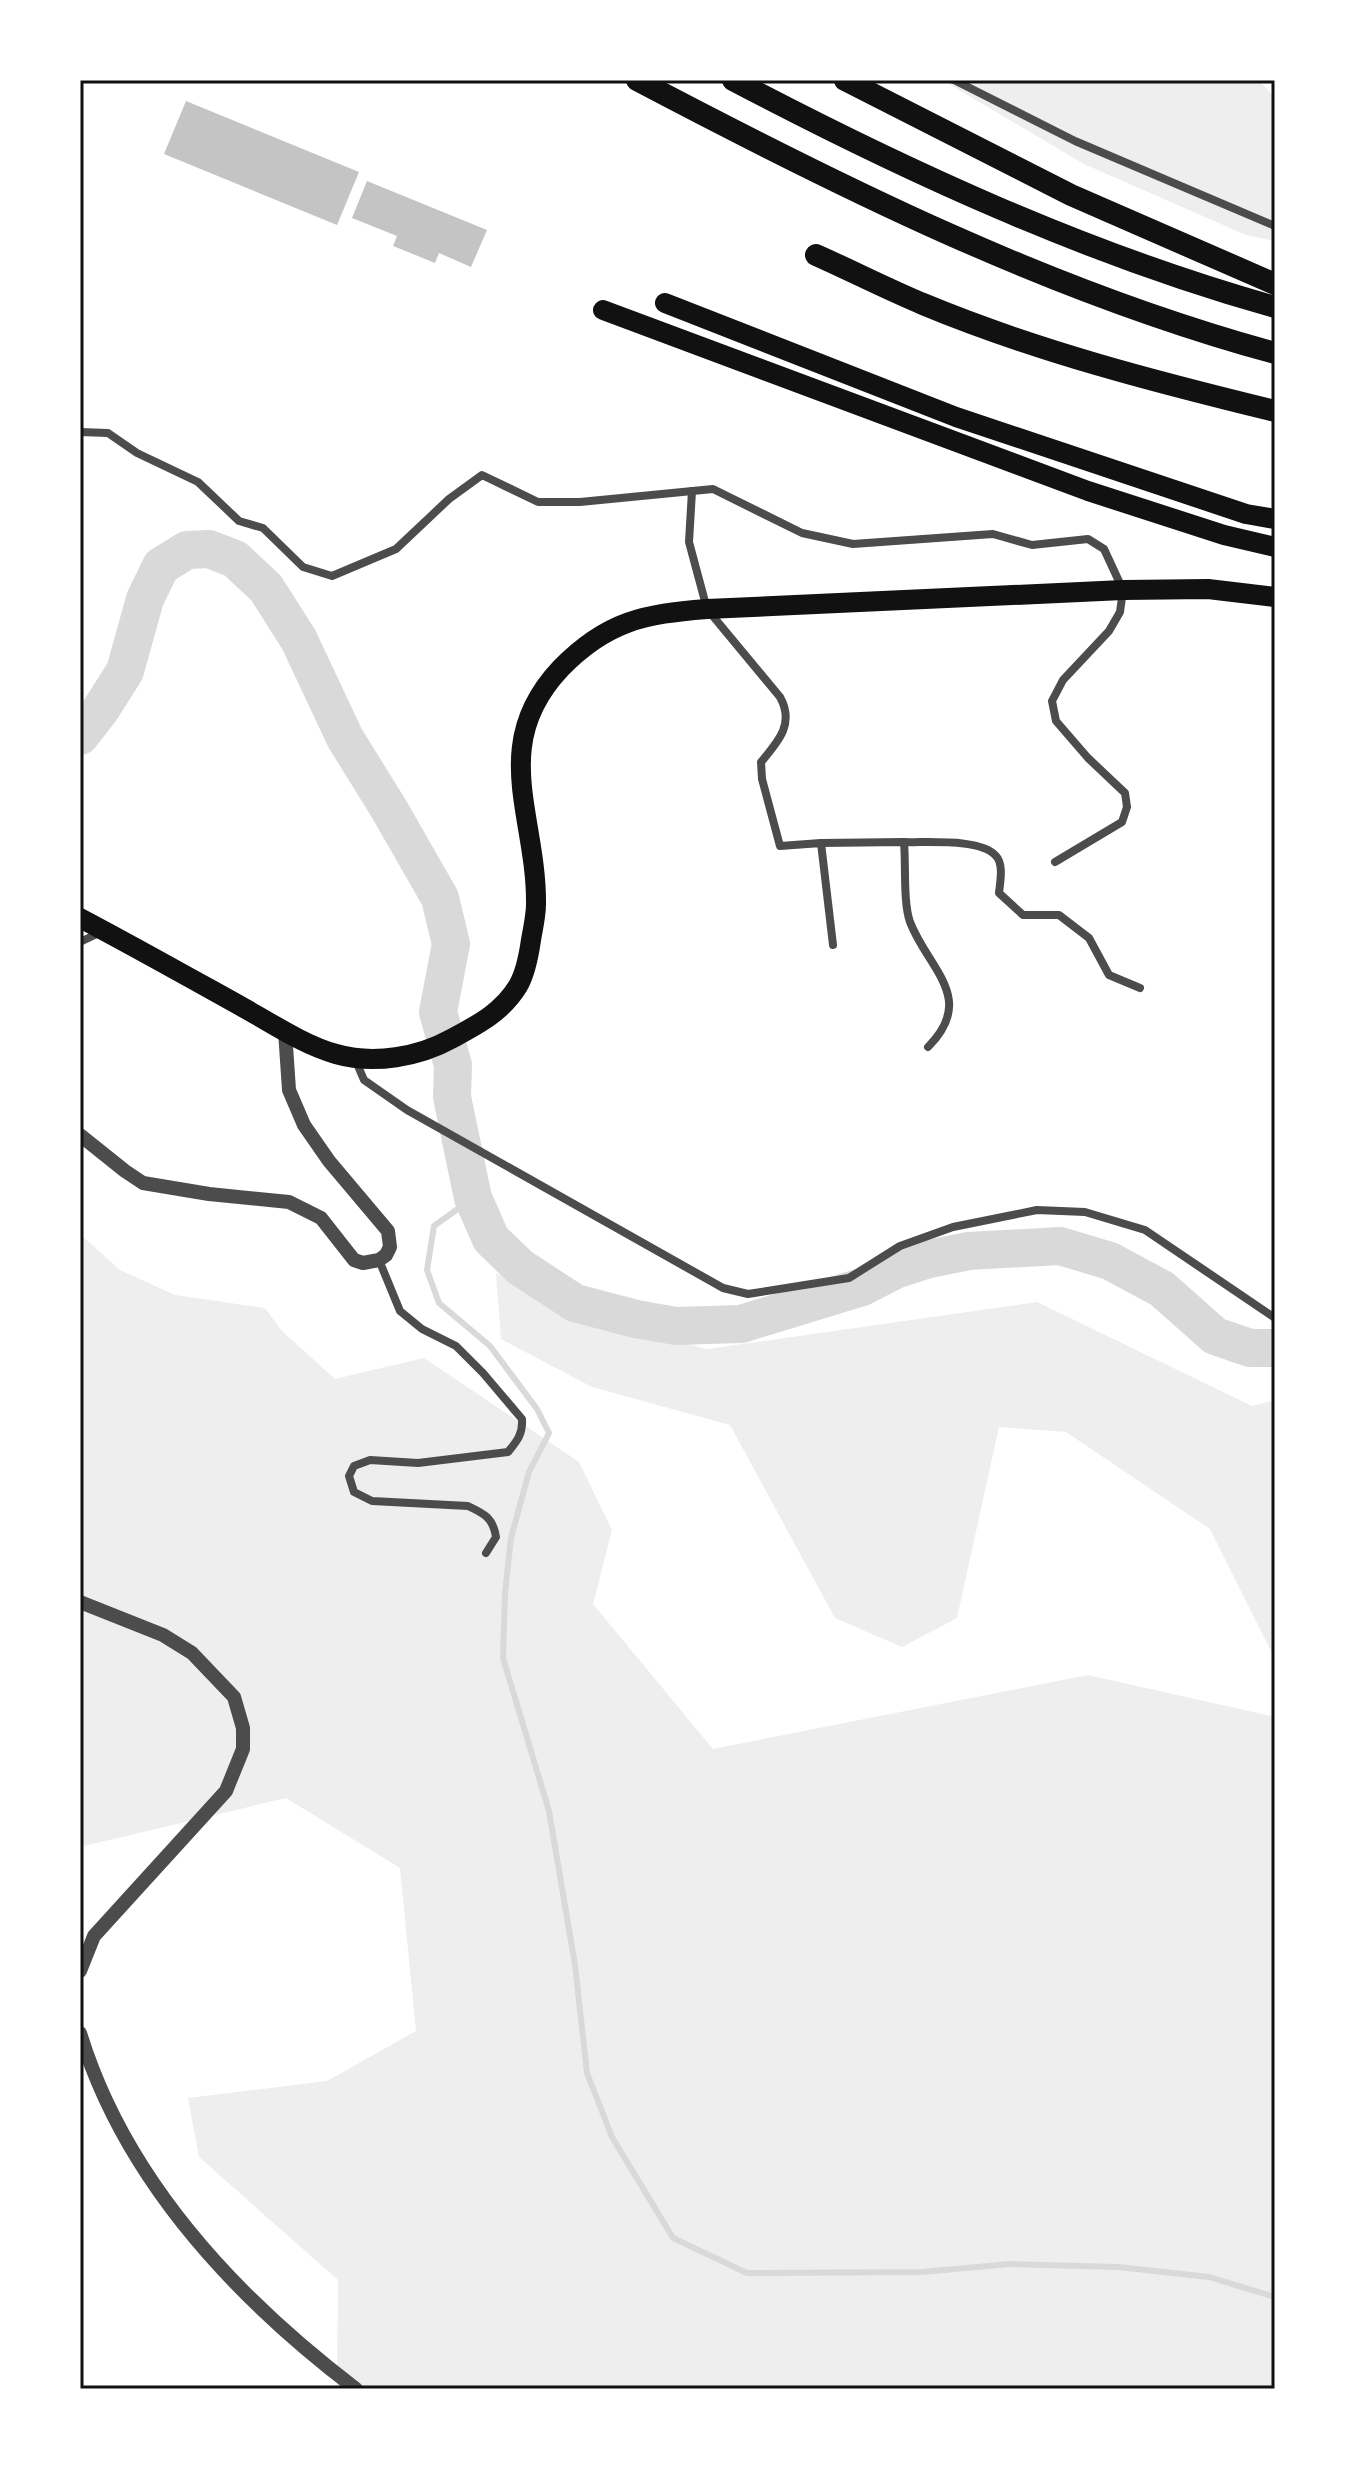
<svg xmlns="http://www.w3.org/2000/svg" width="1355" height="2469" font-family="'PT Sans Narrow',sans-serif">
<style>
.green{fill:#eee}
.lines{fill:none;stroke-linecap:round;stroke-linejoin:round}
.stream{stroke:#d9d9d9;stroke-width:6}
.river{stroke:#d9d9d9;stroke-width:38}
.building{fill:#c4c4c4}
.minor{stroke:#4c4c4c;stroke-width:8}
.tertiary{stroke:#4c4c4c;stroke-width:14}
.trunk{stroke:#111;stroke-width:20}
.motorway{stroke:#111;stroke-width:22}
.neatline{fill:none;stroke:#111;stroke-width:3}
</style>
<rect width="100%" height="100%" fill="#fff"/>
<g class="green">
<polygon points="942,80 1259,80 1275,98 1275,241 1246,235 1084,164"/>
<polygon points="80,1234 120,1270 175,1295 265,1308 282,1331 335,1379 424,1358 579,1462 612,1530 593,1604 713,1749 1088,1675 1275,1717 1275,2389 337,2389 338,2280 199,2157 188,2098 327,2081 416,2031 400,1868 286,1798 80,1847"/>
<polygon points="496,1273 597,1321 707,1349 1037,1302 1252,1406 1275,1400 1275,1659 1210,1529 1066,1432 999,1427 957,1618 902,1647 835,1618 730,1425 592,1387 501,1339"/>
</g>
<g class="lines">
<polyline class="stream" points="473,1198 434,1226 427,1270 439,1303 490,1346 537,1409 549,1433 529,1472 511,1538 505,1593 503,1658 549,1811 575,1965 587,2073 612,2137 673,2238 747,2273 922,2272 1010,2264 1118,2267 1209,2277 1275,2297"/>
<polyline class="river" points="80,736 101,709 125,671 145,599 161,566 187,550 209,549 235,559 266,588 299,640 345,738 389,809 440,898 451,944 438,1012 453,1065 452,1097 473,1198 491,1239 520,1267 575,1303 636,1319 676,1326 741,1324 862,1287 895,1270 929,1259 969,1251 1060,1246 1110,1261 1162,1289 1215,1336 1250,1348 1275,1348"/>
</g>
<g class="building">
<polygon points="186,101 359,172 337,225 164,154"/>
<polygon points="367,181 487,230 471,267 439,253 435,263 393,246 397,236 352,218"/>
</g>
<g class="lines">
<g class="minor">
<polyline points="954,80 1075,141 1275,226"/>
<polyline points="80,432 108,433 137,453 198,482 239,521 263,528 303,567 332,576 396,549 449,499 482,475 538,502 580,502 713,489 802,533 853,544 993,534 1032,545 1088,539 1104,549 1123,590 1120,612 1109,631 1063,680 1052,701 1056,721 1088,758 1125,793 1127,807 1122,822 1055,862"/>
<path d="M692 491 689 542 707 609 780 697C795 724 778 742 761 762L762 779 780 846 821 843 833 945"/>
<path d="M904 842C927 843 981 838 996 856 1004 864 1000 883 999 893L1023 915H1059L1089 938 1109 975 1140 988"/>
<path d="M821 843 904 842C906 865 903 902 910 922 928 969 977 998 928 1047"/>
<polyline points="80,942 101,932"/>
<polyline points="355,1059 364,1080 407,1110 723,1288 748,1294 849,1278 900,1246 953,1227 1037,1210 1085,1212 1145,1230 1275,1318"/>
<path d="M379 1260 400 1311 422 1329 456 1346 483 1373 522 1419C523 1434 517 1441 508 1452L418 1463 370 1460 354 1466 349 1476 354 1492 372 1501 468 1506C485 1514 493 1518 496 1537L486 1553"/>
</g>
<g class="tertiary">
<polyline points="80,1135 125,1171 143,1183 209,1194 289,1202 321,1218 354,1260 363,1263 379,1260 386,1255 390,1247 388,1231 329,1161 304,1125 289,1090 285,1031"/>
<polyline points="80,1602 163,1635 192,1653 234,1697 243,1728 243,1749 226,1791 94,1936 80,1971"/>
<path d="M80 2033C125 2180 235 2297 356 2389"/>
</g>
<g class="trunk">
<polyline points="665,303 956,417 1246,514 1275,519"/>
<polyline points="603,310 1088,491 1224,535 1275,547"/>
<path d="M80 918C135 947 190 978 244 1008 273 1024 304 1045 336 1054 374 1065 419 1057 453 1038 479 1024 502 1012 518 986 525 974 529 954 531 940 533 928 536 916 536 904 537 816 488 745 561 668 607 621 644 614 707 609L1123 590 1208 589 1275 597"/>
</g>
<g class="motorway">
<path d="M637 80C842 188 1051 292 1275 353"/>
<path d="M733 80C906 171 1086 254 1275 307"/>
<polyline points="845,80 1071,195 1275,284"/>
<path d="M816 255C852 271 887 289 923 304 1036 351 1156 382 1275 411"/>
</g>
</g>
<rect width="1355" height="2469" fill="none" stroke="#ffffff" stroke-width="164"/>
<rect x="82" y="82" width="1191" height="2305" class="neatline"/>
</svg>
